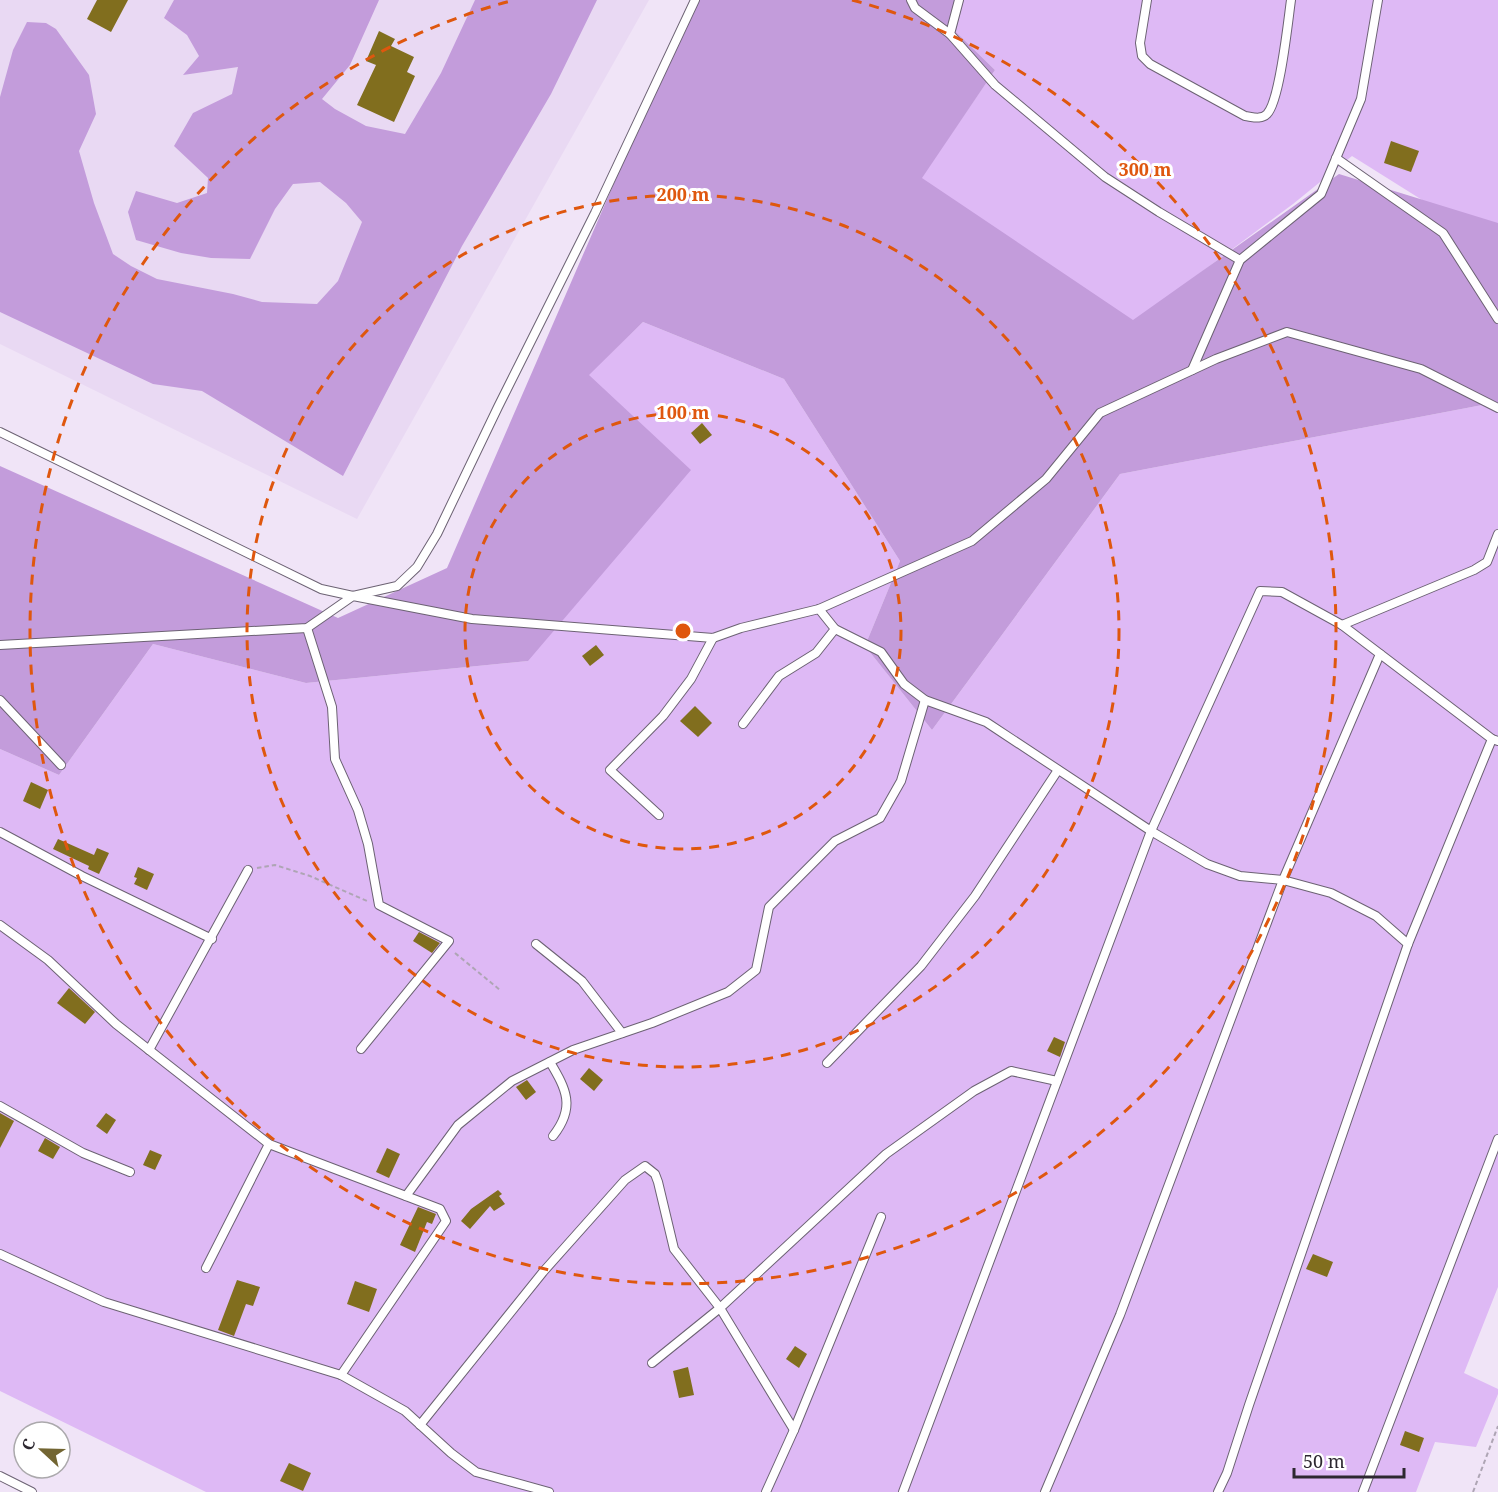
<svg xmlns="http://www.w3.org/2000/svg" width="1498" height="1492" font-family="'Noto Serif',serif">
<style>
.built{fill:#e9d9f3}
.green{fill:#deb9f5}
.forest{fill:#c39cdb}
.building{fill:#816e1e}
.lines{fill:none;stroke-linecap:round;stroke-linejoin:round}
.lane-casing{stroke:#6c6273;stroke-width:10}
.path{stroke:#aea5b4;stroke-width:2;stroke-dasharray:4.5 3;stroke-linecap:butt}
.lane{stroke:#fff;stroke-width:8}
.ring{fill:none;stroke:#df570e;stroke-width:3;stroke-dasharray:10 8}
.centre{fill:#df570e;stroke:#fff;stroke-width:3}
.ring-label{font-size:18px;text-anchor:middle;font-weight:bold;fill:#df570e;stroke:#fff;stroke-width:6;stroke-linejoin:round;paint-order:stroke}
</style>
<rect width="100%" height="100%" fill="#f0e4f7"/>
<polygon class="built" points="0,0 649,0 357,519 0,344"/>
<g class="green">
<polygon points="964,0 1498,0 1498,234 1470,230 1352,156 1293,204 1130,325 921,178 995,70 956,32"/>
<polygon points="643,322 784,379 900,561 865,646 932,730 1120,474 1498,402 1498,1287 1464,1373 1498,1389 1498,1394 1476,1447 1435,1442 1416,1492 206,1492 0,1391 0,749 59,775 153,644 306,683 528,661 588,375"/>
</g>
<g class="forest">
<polygon points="174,0 379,0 350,65 322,99 335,109 366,126 405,134 441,73 475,0 597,0 551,94 462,246 343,476 202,391 153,384 0,312 0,97 13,50 27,22 46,23 56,29 89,75 96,114 79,151 94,203 113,254 131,266 157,279 233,294 262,302 317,304 338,281 362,222 346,203 320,182 293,184 275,209 250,259 211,258 181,253 136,240 128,212 136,191 177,203 207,193 208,178 174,146 193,113 232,94 238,67 183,75 199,56 187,35 164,18"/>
<polygon points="698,0 964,0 956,32 995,70 922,178 1133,320 1339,174 1498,223 1498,402 1120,474 932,730 865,646 900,561 784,379 643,322 589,375 691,470 528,661 306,683 153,644 59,775 0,749 0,466 338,618 447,568 678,36"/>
</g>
<g class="building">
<polygon points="97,0 128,0 111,32 87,19"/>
<polygon points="379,31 395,39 391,46 414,57 407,72 415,76 394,122 357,105 376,65 366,61"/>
<polygon points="1391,141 1419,151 1411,172 1384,163"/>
<polygon points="702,423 712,435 700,444 691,433"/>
<polygon points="596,645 604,655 590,666 582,656"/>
<polygon points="695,706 712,723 698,737 680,721"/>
<polygon points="31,782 48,790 40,809 23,801"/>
<polygon points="58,839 94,855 97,848 109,853 99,874 88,869 89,866 53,849"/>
<polygon points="138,867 154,874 147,890 134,884 137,878 134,877"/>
<polygon points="419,932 440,943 432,953 413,941"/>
<polygon points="69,988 95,1012 85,1024 57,1003"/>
<polygon points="1054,1037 1065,1042 1060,1057 1047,1051"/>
<polygon points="589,1068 603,1080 594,1091 580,1079"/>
<polygon points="527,1080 536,1092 526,1100 516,1087"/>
<polygon points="0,1113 14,1121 0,1148"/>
<polygon points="106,1113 116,1120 107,1134 96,1126"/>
<polygon points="45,1138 60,1147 53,1159 38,1151"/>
<polygon points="387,1148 400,1154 389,1178 376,1172"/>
<polygon points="150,1150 162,1155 155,1170 143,1165"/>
<polygon points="498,1190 502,1194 499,1196 505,1204 494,1211 490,1206 470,1229 461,1221 471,1209"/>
<polygon points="418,1207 436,1214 432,1224 427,1222 415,1252 400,1245"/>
<polygon points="1313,1254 1333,1262 1327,1277 1306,1269"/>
<polygon points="237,1280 260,1287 253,1306 246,1304 234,1336 218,1330"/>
<polygon points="355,1281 377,1289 369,1312 347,1304"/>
<polygon points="795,1346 807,1354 799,1368 786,1359"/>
<polygon points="688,1367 694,1395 679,1398 673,1371"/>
<polygon points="1405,1431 1424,1438 1419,1452 1400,1445"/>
<polygon points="289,1463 311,1473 303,1491 280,1481"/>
</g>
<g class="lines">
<g class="lane-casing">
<g id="lane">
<polyline points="911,0 915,8 950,34"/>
<polyline points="959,0 950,34 995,85 1105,177 1159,212 1240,260"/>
<path d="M1147 0 1140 43 1142 56 1150 64 1245 116C1253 117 1261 120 1267 114 1280 101 1288 21 1291 0"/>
<polyline points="1336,158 1443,233 1498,319"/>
<polyline points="1192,370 1240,260 1321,194 1361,99 1378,0"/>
<polyline points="0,432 321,589 353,596 397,586 417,567 437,534 498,407 595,213 695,0"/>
<polyline points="1342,625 1474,570 1487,562 1498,534"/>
<polyline points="307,628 332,707 335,759 358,810 368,844 379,905 449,941 361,1049"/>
<polyline points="835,629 881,652 904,684 925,700 986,722 1151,831 1207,864 1240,876 1283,880 1331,893 1376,916 1408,944"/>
<polyline points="0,645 307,628 353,596 472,619 713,638 741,628 819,609 972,541 1046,479 1100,413 1216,359 1287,332 1421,369 1498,408"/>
<polyline points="0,700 61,765"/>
<polyline points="743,724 779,676 816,653 835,629 819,609"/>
<polyline points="659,815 610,770 663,716 691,679 713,638"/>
<polyline points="0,832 82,876 212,939"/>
<polyline points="0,925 48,960 116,1024 269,1144 440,1209 446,1221 341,1375"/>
<polyline points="536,944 582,981 622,1033"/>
<polyline points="149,1050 248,870"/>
<path d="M550 1062C566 1089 576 1107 553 1136"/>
<polyline points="827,1063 921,966 975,896 1058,770"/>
<polyline points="0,1106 83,1153 130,1172"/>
<polyline points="406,1196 458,1125 512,1081 573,1050 652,1023 728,992 756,970 769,907 835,841 880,818 901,781 925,700"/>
<polyline points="0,1254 104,1302 341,1375 405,1411 451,1453 476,1472 549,1492"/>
<polyline points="206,1268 269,1144"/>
<polyline points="420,1425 543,1272 625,1180 645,1166 655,1174 658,1182 674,1249 720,1308 652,1363"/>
<polyline points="794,1430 720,1308 886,1154 974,1091 1011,1071 1057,1081"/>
<polyline points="0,1476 32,1492"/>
<polyline points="766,1492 794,1430 881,1217"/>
<polyline points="903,1492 1151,831 1260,591 1282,592 1342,625 1492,739 1498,741"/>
<polyline points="1045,1492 1120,1315 1283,880 1380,654"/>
<polyline points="1218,1492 1227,1473 1249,1405 1408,944 1492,739"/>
<polyline points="1363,1492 1498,1139"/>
</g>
</g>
<g class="path">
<polyline points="257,868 275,865 310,876 367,901"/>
<polyline points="455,953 500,990"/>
<polyline points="1473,1492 1498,1426"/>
</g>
<use href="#lane" class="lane"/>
</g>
<g class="ring">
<circle cx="683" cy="631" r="218"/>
<circle cx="683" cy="631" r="436"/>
<path d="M852 0A653 653 0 1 1 514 0"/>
</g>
<circle cx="683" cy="631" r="9" class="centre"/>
<g class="ring-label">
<text x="1145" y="176">300 m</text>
<text x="683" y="201">200 m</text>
<text x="683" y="419">100 m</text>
</g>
<g transform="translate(42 1450) rotate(292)"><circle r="28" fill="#ffffff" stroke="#aba9ac" stroke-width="1.5"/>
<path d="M0-4.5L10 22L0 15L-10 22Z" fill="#726532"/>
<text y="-9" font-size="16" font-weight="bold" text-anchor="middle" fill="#2d2830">С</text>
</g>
<path d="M1294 1468v9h110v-9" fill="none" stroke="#2d2830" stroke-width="3"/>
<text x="1303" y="1468" font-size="18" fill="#2d2830" stroke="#ffffff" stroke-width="4.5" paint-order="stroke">50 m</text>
</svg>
